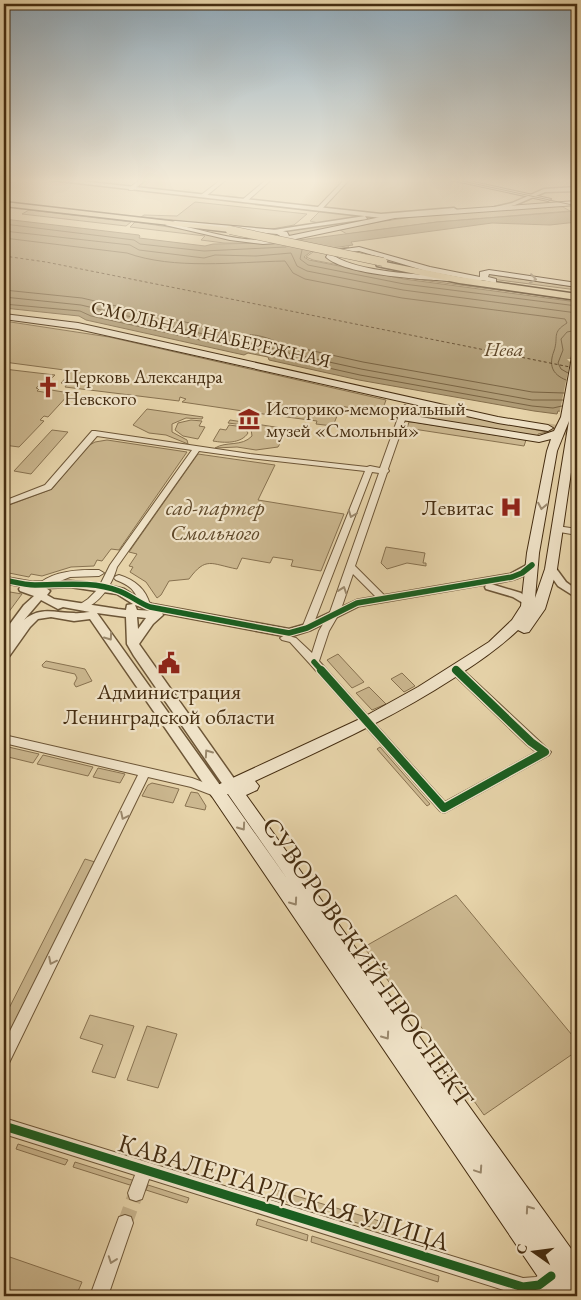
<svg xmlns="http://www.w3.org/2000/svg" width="581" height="1300" font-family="'EB Garamond',serif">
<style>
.green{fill:#cbb78f;stroke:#887250}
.water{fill:#af9b75;stroke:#856f4d}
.pier{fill:#e6d3a9}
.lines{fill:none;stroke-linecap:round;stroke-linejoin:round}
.shore{stroke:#7a6443;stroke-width:1}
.ferry{stroke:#60482a;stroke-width:1;stroke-dasharray:3 2.5;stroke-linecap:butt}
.minor-tunnel{stroke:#c6b28b;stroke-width:15;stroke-dasharray:15 8;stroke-linecap:butt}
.secondary-tunnel{stroke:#c6b28b;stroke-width:9;stroke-dasharray:9 5;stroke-linecap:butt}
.minor-casing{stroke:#6d5637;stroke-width:2}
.tertiary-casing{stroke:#6d5637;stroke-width:3}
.secondary-casing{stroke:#452d11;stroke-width:2}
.primary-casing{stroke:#452d11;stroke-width:3}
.minor{fill:#efe2c7;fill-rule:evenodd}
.tertiary{fill:#efe2c7;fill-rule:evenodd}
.secondary{fill:#efe2c7;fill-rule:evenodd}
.primary{fill:#e6d3a9;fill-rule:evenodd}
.tram{stroke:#452d11;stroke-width:1}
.primary-bridge-casing{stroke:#452d11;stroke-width:9;stroke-linecap:butt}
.primary-bridge{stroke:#e6d3a9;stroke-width:8}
.cycleway-far2-casing{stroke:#efe2c7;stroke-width:8}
.cycleway-far1-casing{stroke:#efe2c7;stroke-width:11}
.cycleway-casing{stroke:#efe2c7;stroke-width:12}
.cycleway-far2{stroke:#1b5e20;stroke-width:5.5}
.cycleway-far1{stroke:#1b5e20;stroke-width:8}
.cycleway{stroke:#1b5e20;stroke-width:9}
.oneway{stroke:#9a886c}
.labels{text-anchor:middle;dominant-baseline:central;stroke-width:4.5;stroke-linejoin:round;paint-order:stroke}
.far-street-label{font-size:19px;fill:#452d11;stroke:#efe2c7}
.far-poi-label{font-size:19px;fill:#452d11;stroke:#efe2c7;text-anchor:start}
.far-water-label{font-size:20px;font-style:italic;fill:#60482a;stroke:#efe2c7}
.park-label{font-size:22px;font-style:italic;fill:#60492a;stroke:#efe2c7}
.poi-label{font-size:22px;fill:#452d11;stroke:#efe2c7;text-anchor:end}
.near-street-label{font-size:26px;fill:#452d11;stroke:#efe2c7}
</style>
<rect width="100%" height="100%" fill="#e6d3a9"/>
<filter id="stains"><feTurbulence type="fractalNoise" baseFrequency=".004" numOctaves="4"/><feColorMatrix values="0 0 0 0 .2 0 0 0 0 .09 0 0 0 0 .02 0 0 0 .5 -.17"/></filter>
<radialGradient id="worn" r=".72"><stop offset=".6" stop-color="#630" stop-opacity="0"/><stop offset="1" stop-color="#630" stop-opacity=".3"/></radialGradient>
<g class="green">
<polygon points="195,202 307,214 294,225 272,229 141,217 144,215 177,216"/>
<path d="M553 206 563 207 570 211 437 222 347 234 340 230C410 213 482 211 553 206Z"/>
<polygon points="29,210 131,222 126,226 22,214"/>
<polygon points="320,211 363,215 363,216 319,223 310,221"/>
<polygon points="366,219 289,238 280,231"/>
<polygon points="135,222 195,231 246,242 267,243 224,243 201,240 205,236 130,227"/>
<polygon points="349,247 339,249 327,257 336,264 376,271 568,298 565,299 406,278 313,260 306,257 313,252"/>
<polygon points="487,274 575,287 577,290 491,279 488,278"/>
<polygon points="4,321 109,337 386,400 381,414 341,406 340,409 333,409 330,415 337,416 333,426 316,424 317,421 272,415 276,411 270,410 268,413 270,415 182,402 186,399 180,397 179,401 65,387 67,384 61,383 72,371 4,362"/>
<path d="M4 369 55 375C49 382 42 382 36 388L39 389 37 391 49 393 51 390 70 393 48 417 44 416 40 420 44 421 19 447 4 445Z"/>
<polygon points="413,408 424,408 547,432 538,434 538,437 412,416 409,412"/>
<polygon points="147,409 203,417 202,419 186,418 172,424 172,432 187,440 188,444 166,435 149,433 133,425"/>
<polygon points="191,420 202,421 199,426 205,427 198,439 183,436 175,430 178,423"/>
<path d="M230 420 288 429 278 447 256 450 237 447 215 448C226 441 242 447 252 436L251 429 244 425 228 423Z"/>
<polygon points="409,422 413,422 526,440 524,446 407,428"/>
<path d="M229 425 244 427 248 433C241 444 224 443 213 441L220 429 226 430Z"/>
<polygon points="52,430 68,432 31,474 14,471"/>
<polygon points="107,440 187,452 119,550 111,549 102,561 97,560 94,566 71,567 42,576 31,574 29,577 4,572 4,537 10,529 4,528 4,507 52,489 88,446 95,442"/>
<path d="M198 454 275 465 258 500 344 514 321 571 291 566 293 560 273 557 270 563 242 558 237 569C211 564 206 556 189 579L169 581 161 595 157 598 146 582 130 572 133 567 129 566 137 554 129 552Z"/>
<polygon points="386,547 425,553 423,563 426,563 426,566 407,563 387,569 381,563"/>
<polygon points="4,591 22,594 8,613 4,612"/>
<polygon points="338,654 364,682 352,688 327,660"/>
<polygon points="46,661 85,669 92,681 76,687 74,684 77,678 75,674 43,667 42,665"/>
<polygon points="402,673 415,686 404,692 391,679"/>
<polygon points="369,687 386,704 372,710 356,693"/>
<polygon points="4,746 39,754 33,763 4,756"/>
<polygon points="380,747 430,804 427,806 377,749"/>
<polygon points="43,755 93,767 88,776 37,764"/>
<polygon points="98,768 125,774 120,783 93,777"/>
<polygon points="152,783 179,789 173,803 142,796 148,785"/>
<polygon points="191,792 198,793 206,806 205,810 185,806"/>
<polygon points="85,859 95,862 4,1043 4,1018"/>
<polygon points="456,895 577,1041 577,1051 484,1115 364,947"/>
<polygon points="90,1015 134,1026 115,1078 92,1072 103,1045 80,1038"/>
<polygon points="147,1026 177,1034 158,1088 127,1080"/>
<polygon points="18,1144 68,1160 65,1165 16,1149"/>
<polygon points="75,1162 135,1181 133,1186 73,1167"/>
<polygon points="148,1185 189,1198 187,1203 146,1190"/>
<polygon points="273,1189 386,1223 384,1231 271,1197"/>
<polygon points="258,1219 308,1235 307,1241 256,1225"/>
<polygon points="312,1236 439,1276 438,1282 311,1242"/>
<polygon points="4,1255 82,1282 76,1296 4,1296"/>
</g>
<polygon class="water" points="577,211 577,222 550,225 492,223 351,242 353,245 312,251 304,257 309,260 404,279 577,302 577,341 574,344 570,362 577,414 558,411 557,414 534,411 359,380 269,360 268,357 248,353 244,355 86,320 79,316 4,308 4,219 139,235 140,236 139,238 205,246 213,244 276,243 437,222"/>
<polygon class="pier" points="577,326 577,416 560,414 559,415 570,362 567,359 571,359 574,344 571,343 575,340"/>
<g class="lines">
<g class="shore">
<polyline points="4,224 134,240 140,244 204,251 286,247"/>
<polyline points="4,231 130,245 139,250 204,258 215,255 256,256 291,253 297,266 307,271 403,290 577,313"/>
<path d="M4 238 127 253C174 270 236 262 285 261L293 273 305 279 402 298 565 319 567 323C551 333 559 336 554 351 549 364 551 374 566 380"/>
<polyline points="302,250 300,259 308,265 404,284 577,306"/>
<path d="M4 290 82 298 241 335C255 333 269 338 282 344L363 362 532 392 564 393"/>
<polyline points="4,297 81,305 241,343 260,344 279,351 361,369 532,400 563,400"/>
<polyline points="4,304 80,311 91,316 241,349 259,350 275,356 360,375 532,406 553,408 562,406"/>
<polyline points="568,373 561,369 558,363 563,350 561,339 567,332 577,330"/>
</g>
<polyline class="ferry" points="4,256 46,262 570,367"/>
<polyline class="minor-tunnel" points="125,1223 136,1193"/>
<polyline class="secondary-tunnel" points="548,428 577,433"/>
<g class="minor-casing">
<g id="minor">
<polygon points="141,179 147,179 133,190 129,190 129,188"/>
<polygon points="222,179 227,179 205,197 201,197 201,195"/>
<polygon points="267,179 272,179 246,202 242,202 242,200"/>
<polygon points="345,179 350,179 321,210 317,210 317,208"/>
<path d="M399 415 406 417 388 469 389 471 387 473 355 566 387 598 385 600H379L353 574 340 612 329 631 319 661 445 802 536 752 527 745 452 673 451 670 452 667H460L551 752 549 755 444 813 440 811 310 664 290 642 282 640 280 638 285 635 296 638 312 653 319 631 330 612 379 473 372 472 312 628 307 631 302 628 365 471 250 458 199 451 117 567C112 585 100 604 81 610L76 607 88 599 98 589 110 565 192 450 97 436 51 489 4 506V501L45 485 92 431H95L250 454 367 467 370 466 380 468Z"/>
<polygon points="557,526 577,529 577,535 554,531 553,529"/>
<path d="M91 570H99L104 573 99 576 70 577 43 588 38 585C51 572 74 570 91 570Z"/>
<path d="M119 575C135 580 146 589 150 605L148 607H142C134 591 134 587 116 580L114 578 116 576Z"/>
<polygon points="4,735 192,778 221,789 223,792 221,795 217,797 191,787 148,777 9,1063 4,1065 4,1043 138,775 4,743"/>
<path d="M4 1118 523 1278 536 1277 551 1267 557 1270 560 1276C553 1291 538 1294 523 1296L149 1179 142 1199 136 1201 130 1199 128 1193 135 1175 4 1134Z"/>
<polygon points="125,1215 131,1217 133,1223 108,1296 90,1296 119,1217"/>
</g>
</g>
<g class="tertiary-casing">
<g id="tertiary">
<polygon points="42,179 62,179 381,214 454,208 457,210 392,216 390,219"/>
<polygon points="577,187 577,191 545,192 515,205 498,209 495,207 512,203 544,189"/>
<polygon points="577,197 577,211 574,209 574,199"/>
<polygon points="365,216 367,219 270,233 267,231"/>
<path d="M532 562 537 565C525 579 508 581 491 584L521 593 533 603 528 606 513 597 486 589 485 587 487 584 359 606 311 630 289 637 162 613 163 615 153 624 139 644 240 787 242 791 240 795 235 796 230 795 134 656 127 644 126 617 97 613 222 788 224 792 222 796 217 797 212 796 90 619 74 621 51 617 38 619 30 627 8 658 4 659V647L8 642 4 643V632L24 605 34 596 20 591 19 589 21 586 4 583V577L32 582 70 581 103 584 124 589 143 601 152 604 289 629 303 625 357 600 510 574ZM70 587 117 594 133 604 127 605 126 610 118 609 54 599 47 595 50 591 46 588ZM41 600 58 609 63 607 90 612C85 612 79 614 74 613 55 613 40 606 24 620ZM135 605 154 611 137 610ZM137 617 146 618 138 629Z"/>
<polygon points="551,566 555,567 566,582 577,590 577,598 558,586 546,569"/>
</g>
</g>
<g class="secondary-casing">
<g id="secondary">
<polygon points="446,179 460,179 551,199 548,201"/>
<path d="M576 201V205L395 218 277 243 263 244 230 240 165 225 175 221 278 230 287 232 289 236 395 214ZM182 226 277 234 282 237C254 246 210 232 182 226Z"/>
<path d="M359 247 430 267 480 277V272L489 270 577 283V287L489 274 488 277 496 279V283L482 280 479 281 426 271 359 251 341 253 334 256C359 272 418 274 448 277L452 279 448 281C420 279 345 275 326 257L330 251Z"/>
<polygon points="4,314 78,323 498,417 548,425 553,428 548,431 498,423 78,329 4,319"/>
<path d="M577 354V382L573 404 577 403V431L557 569 545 609 529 632 524 633 518 630C498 649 477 663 454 678 391 719 323 749 255 781L259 786 257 790 246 795 577 1257V1289L573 1287 577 1296H551L209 792 211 788 362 718 418 687 489 642 512 620 521 606 527 553 547 451 551 439 539 442 402 420 397 417 400 408 405 405 410 408 408 415 539 436 554 431 561 417 572 357ZM569 421 545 569 535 598 539 553 557 451ZM227 794H228L288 880Z"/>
</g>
</g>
<g class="primary-casing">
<g id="primary">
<polygon points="4,202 230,228 234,230 230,232 4,206"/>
<polygon points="380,261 459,277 577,294 577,300 459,283 377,266 376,264"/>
</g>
</g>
<use href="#minor" class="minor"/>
<use href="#tertiary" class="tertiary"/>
<use href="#secondary" class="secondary"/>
<use href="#primary" class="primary"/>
<polyline class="tram" points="453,179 577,206"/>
<g class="primary-bridge-casing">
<polyline id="primary-bridge" points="230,230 383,262"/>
</g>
<use href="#primary-bridge" class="primary-bridge"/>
<g class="cycleway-far2-casing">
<g id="cycleway-far2">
<path d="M4 580C14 582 25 585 35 585 62 585 93 581 119 591 130 595 139 603 150 607L289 633 307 628 357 603 512 577 522 573 532 565"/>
<polyline points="314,662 322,671"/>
</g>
</g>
<g class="cycleway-far1-casing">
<polyline id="cycleway-far1" points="321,670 444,808 545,752 531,742 456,670"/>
</g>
<g class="cycleway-casing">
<polyline id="cycleway" points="4,1126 523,1287 539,1285 551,1276"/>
</g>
<use href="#cycleway-far2" class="cycleway-far2"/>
<use href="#cycleway-far1" class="cycleway-far1"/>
<use href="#cycleway" class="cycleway"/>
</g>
<defs><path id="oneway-chevron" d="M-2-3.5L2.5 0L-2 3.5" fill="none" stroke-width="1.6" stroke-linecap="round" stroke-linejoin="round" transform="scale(1.25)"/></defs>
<g class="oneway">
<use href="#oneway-chevron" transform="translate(533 279) rotate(8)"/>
<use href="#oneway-chevron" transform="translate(542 506) rotate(101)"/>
<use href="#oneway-chevron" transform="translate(352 514) rotate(111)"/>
<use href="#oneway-chevron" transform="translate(343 590) rotate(-71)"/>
<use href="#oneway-chevron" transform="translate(109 637) rotate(55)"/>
<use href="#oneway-chevron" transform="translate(208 753) rotate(-125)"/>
<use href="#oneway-chevron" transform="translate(124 816) rotate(116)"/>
<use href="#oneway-chevron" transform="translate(242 827) rotate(55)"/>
<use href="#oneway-chevron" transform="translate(294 902) rotate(55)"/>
<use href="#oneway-chevron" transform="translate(52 961) rotate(116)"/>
<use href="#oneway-chevron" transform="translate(386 1036) rotate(55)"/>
<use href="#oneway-chevron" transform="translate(479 1170) rotate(56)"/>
<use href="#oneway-chevron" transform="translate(529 1209) rotate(-125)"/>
<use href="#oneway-chevron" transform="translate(112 1260) rotate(110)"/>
</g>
<linearGradient id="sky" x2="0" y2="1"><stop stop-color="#91aaba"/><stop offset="0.5" stop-color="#f4ebd8"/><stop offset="1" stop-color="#f4ebd8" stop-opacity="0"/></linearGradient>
<rect width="581" height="361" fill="url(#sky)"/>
<defs>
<g id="church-bare" transform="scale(1.725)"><path d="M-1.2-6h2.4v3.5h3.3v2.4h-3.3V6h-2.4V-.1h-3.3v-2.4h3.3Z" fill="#8f2418" stroke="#efe2c7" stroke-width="2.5" paint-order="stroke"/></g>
<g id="museum-bare" transform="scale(1.725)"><path d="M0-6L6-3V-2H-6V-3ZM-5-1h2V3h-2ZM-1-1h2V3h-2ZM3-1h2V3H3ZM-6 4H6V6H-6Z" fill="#8f2418" stroke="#efe2c7" stroke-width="2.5" paint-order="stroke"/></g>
<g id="hospital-bare" transform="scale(1.725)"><path d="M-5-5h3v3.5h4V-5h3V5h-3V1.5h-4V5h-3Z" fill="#8f2418" stroke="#efe2c7" stroke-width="2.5" paint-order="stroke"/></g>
<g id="civic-bare" transform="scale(1.725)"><path d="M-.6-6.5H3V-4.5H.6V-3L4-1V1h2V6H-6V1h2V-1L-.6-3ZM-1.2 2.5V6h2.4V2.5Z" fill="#8f2418" stroke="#efe2c7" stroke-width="2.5" paint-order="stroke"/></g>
</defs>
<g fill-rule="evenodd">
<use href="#church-bare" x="48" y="387"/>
<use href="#museum-bare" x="249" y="419"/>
<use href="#hospital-bare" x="511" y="507"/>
<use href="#civic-bare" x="169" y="663"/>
</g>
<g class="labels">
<g class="far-street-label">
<text transform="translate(211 334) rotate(13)">СМОЛЬНАЯ НАБЕРЕЖНАЯ</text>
</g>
<g class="far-poi-label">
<text x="64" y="376">Церковь Александра<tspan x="64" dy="22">Невского</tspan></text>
<text x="266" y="408">Историко-мемориальный<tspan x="266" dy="22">музей «Смольный»</tspan></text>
</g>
<g class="far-water-label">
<text x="504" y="349">Нева</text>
</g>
<g class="park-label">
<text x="215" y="507">сад-партер<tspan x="215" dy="25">Смольного</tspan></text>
</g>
<g class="poi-label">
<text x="494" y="507">Левитас</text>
<text x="169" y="691" text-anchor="middle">Администрация<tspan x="169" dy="25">Ленинградской области</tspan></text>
</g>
<g class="near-street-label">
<text transform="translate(368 962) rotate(55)">СУВОРОВСКИЙ ПРОСПЕКТ</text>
<text transform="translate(284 1192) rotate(17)">КАВАЛЕРГАРДСКАЯ УЛИЦА</text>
</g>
</g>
<rect width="581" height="1300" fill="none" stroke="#e6d3a9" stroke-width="20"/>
<rect x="5" y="5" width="571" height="1290" fill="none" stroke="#452d11" stroke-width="2.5"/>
<rect x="10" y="10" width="561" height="1280" fill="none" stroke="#452d11"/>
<g transform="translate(534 1252) rotate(284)" stroke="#efe2c7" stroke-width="4" paint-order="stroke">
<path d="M0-4L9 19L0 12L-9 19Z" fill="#452d11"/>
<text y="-8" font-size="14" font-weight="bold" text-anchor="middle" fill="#452d11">С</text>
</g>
<rect width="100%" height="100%" filter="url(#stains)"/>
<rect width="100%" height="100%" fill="url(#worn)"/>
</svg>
